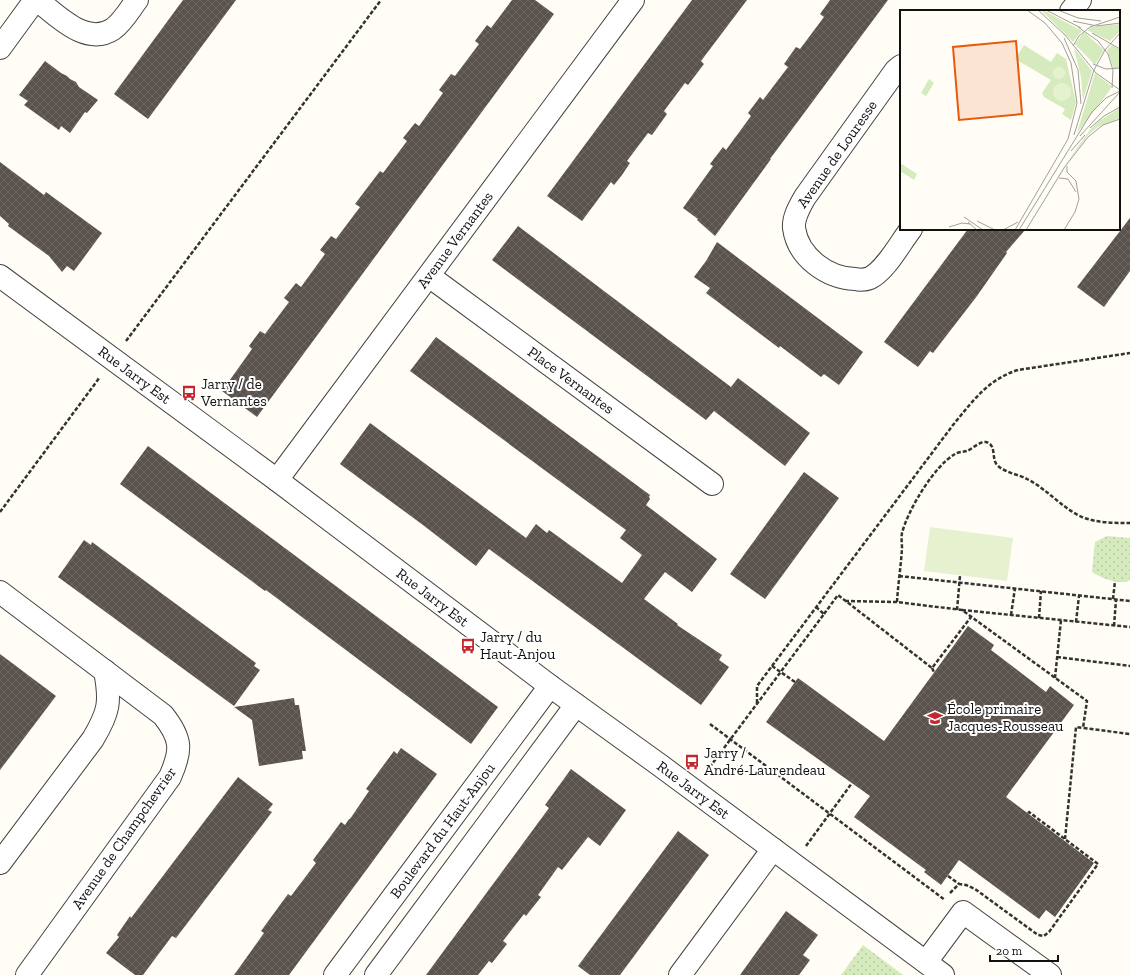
<svg xmlns="http://www.w3.org/2000/svg" width="1130" height="975" font-family="'Zilla Slab',serif">
<style>
.park{fill:url(#park-dots)}
.pitch{fill:#e6f2cf}
.building{fill:url(#building-cross-hatch)}
.lines{fill:none;stroke-linecap:round;stroke-linejoin:round}
.minor-casing{stroke:#444;stroke-width:24}
.path{stroke:#333;stroke-width:2.5;stroke-dasharray:4 2;stroke-linecap:butt}
.minor{stroke:#fff;stroke-width:22}
.labels{text-anchor:middle;dominant-baseline:central;stroke-width:4;stroke-linejoin:round;paint-order:stroke}
.street-label{font-size:15px;fill:#111;stroke:#fff}
.poi-label{font-size:15px;fill:#111;stroke:#fff;text-anchor:start}
.inset-road{fill:none;stroke:#a09f9a;stroke-width:1}
.view{fill:#e8590c;fill-opacity:0.15;stroke:#e8590c;stroke-width:2}
.inset-edge{fill:none;stroke:#111;stroke-width:2}
</style>
<defs>
<pattern id="park-dots" width="8" height="8" patternUnits="userSpaceOnUse"><rect width="8" height="8" fill="#d5ebbd"/><path d="M2 2h.1M6 6h.1" fill="none" stroke="#b6c8a1" stroke-width="1.8" stroke-linecap="round"/></pattern>
<pattern id="building-cross-hatch" width="8" height="8" patternUnits="userSpaceOnUse"><rect width="8" height="8" fill="#5a524d"/><path d="M0 0l8 8M0 8l8-8" fill="none" stroke="#6d6662"/></pattern>
</defs>
<rect width="100%" height="100%" fill="#fffdf5"/>
<g class="park">
<path d="M1107 536 1130 538V580C1119 586 1102 578 1092 572L1095 542Z"/>
<polygon points="863,945 903,975 841,975"/>
</g>
<polygon class="pitch" points="930,527 1013,538 1007,581 924,571"/>
<g class="building">
<polygon points="183,0 236,0 148,119 114,94"/>
<polygon points="512,0 535,0 554,14 257,417 222,391 252,349 249,346 260,331 265,334 289,302 284,298 296,283 301,287 325,254 320,250 331,236 336,239 360,207 355,204 380,171 383,173 407,141 403,138 415,123 419,126 443,93 439,90 451,74 455,76 479,44 475,41 487,25 491,28"/>
<polygon points="692,0 747,0 701,61 704,64 688,85 685,83 664,111 667,114 652,135 648,133 627,161 630,163 622,175 614,185 611,182 582,221 547,196"/>
<polygon points="830,0 888,0 770,159 771,159 715,236 697,220 698,219 683,208 713,166 710,164 723,147 726,150 751,116 748,113 760,97 763,100 788,67 784,64 796,47 800,49 824,17 820,14"/>
<polygon points="45,61 61,73 67,76 70,79 76,82 79,87 98,100 87,113 85,112 70,133 61,126 59,130 24,105 28,101 19,95"/>
<polygon points="0,162 44,195 46,192 102,233 74,271 67,266 62,272 49,256 8,226 9,224 0,216"/>
<polygon points="1130,218 1130,271 1104,307 1077,287"/>
<polygon points="518,226 731,387 738,378 810,433 785,466 714,411 706,420 492,260"/>
<polygon points="968,229 1026,229 1006,252 1007,253 977,296 933,353 930,351 918,367 884,342"/>
<polygon points="717,242 863,352 839,385 824,374 821,377 780,346 779,348 706,293 710,288 694,277 706,261"/>
<polygon points="436,337 650,495 649,497 650,499 646,505 717,559 692,592 665,572 644,599 678,624 677,625 722,655 719,660 729,667 701,705 489,549 476,566 423,525 340,464 370,423 526,538 536,524 547,533 549,530 622,583 642,555 620,538 626,530 410,371"/>
<polygon points="148,446 498,707 471,744 266,590 265,591 120,484"/>
<polygon points="804,472 839,498 765,599 730,574"/>
<polygon points="84,540 91,545 92,542 256,663 254,666 260,670 234,706 58,577"/>
<polygon points="968,626 994,645 991,650 1046,692 1050,686 1074,705 1006,797 1094,863 1055,917 1046,910 1039,919 959,860 941,885 924,872 926,870 854,817 870,796 766,722 798,678 884,741"/>
<polygon points="0,654 56,696 0,770"/>
<polygon points="294,698 295,705 299,705 304,738 306,751 302,751 303,759 259,766 252,720 234,707"/>
<polygon points="401,748 437,774 289,975 234,975 264,933 261,931 288,894 291,896 316,863 313,860 341,822 345,825 349,819 350,819 369,791 366,789 394,751 397,754"/>
<polygon points="571,769 626,810 600,846 588,837 562,870 558,867 538,895 541,897 526,916 524,914 503,941 507,944 492,963 489,961 478,975 426,975 549,808 545,805"/>
<polygon points="238,777 273,804 268,810 272,812 176,938 172,936 143,975 135,975 106,953 119,937 117,935 130,916 131,918"/>
<polygon points="678,831 709,855 620,975 590,975 578,966"/>
<polygon points="786,911 818,935 803,955 810,960 799,975 740,975"/>
</g>
<g class="lines">
<g class="minor-casing">
<g id="minor">
<path d="M37 0C57 15 86 47 113 29 123 22 130 9 137 0"/>
<polyline points="1071,11 1080,0"/>
<polyline points="0,48 35,0"/>
<path d="M901 66 896 70 805 197C800 206 793 217 794 228 798 257 827 278 855 279 860 280 865 280 870 278 886 270 900 243 911 229"/>
<path id="s1" d="M0 276 277 480 550 686 661 766 943 975"/>
<path id="s2" d="M429 276 712 484"/>
<path id="s3" d="M277 480 633 0"/>
<path d="M0 592 163 715C182 739 182 750 170 777L27 975"/>
<path d="M0 863 93 739C109 712 111 702 105 671"/>
<polyline points="926,962 963,912 1050,975"/>
<path id="s4" d="M335 975 550 686"/>
<polyline points="376,975 576,705"/>
<polyline points="680,975 773,849"/>
</g>
</g>
<g class="path">
<polyline points="126,341 381,0"/>
<polyline points="0,512 100,377"/>
<polyline points="899,576 1130,601"/>
<polyline points="1113,599 1115,581"/>
<polyline points="845,601 897,602 962,610 1087,701 1083,728 1130,734"/>
<path d="M897 602C898 584 901 566 902 548 902 543 901 538 902 533 908 510 934 466 955 454 958 452 963 452 967 451 972 449 980 441 986 442 997 445 991 458 997 465 1005 473 1018 474 1027 479 1047 489 1062 508 1082 517 1097 523 1114 523 1130 523"/>
<polyline points="957,610 960,576"/>
<polyline points="962,610 1130,627"/>
<polyline points="824,614 838,595 932,668 971,617"/>
<polyline points="1011,615 1015,588"/>
<polyline points="1039,618 1041,591"/>
<polyline points="1076,622 1079,596"/>
<polyline points="1114,626 1116,600"/>
<polyline points="1057,657 1130,666"/>
<polyline points="772,666 795,682"/>
<polyline points="932,668 934,672"/>
<polyline points="1055,678 1061,620"/>
<path d="M757 703V686L953 425C972 402 988 379 1018 370L1130 353"/>
<polyline points="710,724 945,900"/>
<polyline points="706,772 824,614 816,607"/>
<polyline points="1065,839 1076,727 1083,728"/>
<polyline points="806,846 852,783"/>
<polyline points="948,876 959,884"/>
<polyline points="950,893 959,884 966,885 975,889 1038,935 1044,936 1049,932 1098,864 1029,812 1028,814"/>
</g>
<use href="#minor" class="minor"/>
</g>
<defs>
<g id="bus-bare" transform="scale(1.2)"><path d="M-5-6H5V4H4V6H2V4H-2V6H-4V4H-5ZM-3.5-4V0h7V-4ZM-3.5 1.2v1.5H-2V1.2ZM2 1.2v1.5H3.5V1.2Z" fill="#c4262e" stroke="#fff" stroke-width="2.5" paint-order="stroke"/></g>
<g id="school-bare" transform="scale(1.2)"><path d="M0-5L7-2L0 1L-7-2ZM-4 1L0 2.5L4 1V4Q0 6-4 4Z" fill="#c4262e" stroke="#fff" stroke-width="2.5" paint-order="stroke"/></g>
</defs>
<g fill-rule="evenodd">
<use href="#bus-bare" x="189" y="393"/>
<use href="#bus-bare" x="468" y="646"/>
<use href="#school-bare" x="935" y="718"/>
<use href="#bus-bare" x="692" y="762"/>
</g>
<g class="labels">
<g class="street-label">
<text transform="translate(837 154) rotate(-55)">Avenue de Louresse</text>
<text stroke="none"><textPath href="#s3" startOffset="299">Avenue Vernantes</textPath></text>
<text stroke="none"><textPath href="#s1" startOffset="167">Rue Jarry Est</textPath></text>
<text stroke="none"><textPath href="#s2" startOffset="176">Place Vernantes</textPath></text>
<text stroke="none"><textPath href="#s1" startOffset="539">Rue Jarry Est</textPath></text>
<text stroke="none"><textPath href="#s1" startOffset="863">Rue Jarry Est</textPath></text>
<text stroke="none"><textPath href="#s4" startOffset="180">Boulevard du Haut-Anjou</textPath></text>
<text transform="translate(124 838) rotate(-55)">Avenue de Champchevrier</text>
</g>
<g class="poi-label">
<text x="201" y="384">Jarry / de<tspan x="201" dy="17">Vernantes</tspan></text>
<text x="480" y="637">Jarry / du<tspan x="480" dy="17">Haut-Anjou</tspan></text>
<text x="947" y="709">École primaire<tspan x="947" dy="17">Jacques-Rousseau</tspan></text>
<text x="704" y="753">Jarry /<tspan x="704" dy="17">André-Laurendeau</tspan></text>
</g>
</g>
<g transform="translate(900 10)">
<rect width="220" height="220" fill="#fffdf5"/>
<path d="M141 0H143L182 21 173 32ZM220 14V21L210 31 187 20 192 17ZM184 22 204 40 195 55 175 34ZM212 35 220 40V57L214 59 207 40ZM174 38 192 61 183 90 181 67ZM195 63 211 76 210 80 177 123ZM220 98V108L198 117 189 124 156 168 189 121 199 111Z" fill="#d5ebbd"/>
<path d="M124 35 151 52 157 43 166 49 176 92 171 110 162 104 165 99 144 87 142 83 151 70 115 49ZM29 69 34 73 26 86 21 83ZM0 153 17 164 14 170 0 161Z" fill="#d5ebbd"/>
<path d="M153 63a6 6 0 1 1 12 0a6 6 0 1 1-12 0ZM153 82a9 9 0 1 1 18 0a9 9 0 1 1-18 0Z" fill="#e6f2cf"/>
<path class="inset-road" d="M138 0 165 25 196 63 220 80M146 0 181 18M158 0 178 8 201 11M173 11 197 16 220 13M178 17 198 31 208 44 213 60 212 78M192 23 220 39M164 28 178 60 181 94M173 36 179 26 190 17 220 7M193 54 206 59 220 58M190 118 204 106 220 97M174 125 194 60 205 40 220 23M180 126 220 82M171 141 185 125M159 168 168 169 176 182M64 207 83 220M77 211 95 220M68 212 77 220M49 217 62 213 70 214M103 220 118 212M115 220 168 129 177 93 171 53 162 33 145 13 127 0M119 220 192 102 206 88 220 81M126 220 164 158 188 127 203 115 220 109M164 220 175 202 179 189 176 171 167 162V156"/>
<path class="view" d="M116 31 122 104 59 110 53 37Z"/>
<rect width="220" height="220" class="inset-edge"/>
</g>
<path d="M990 955v6h68v-6" fill="none" stroke="#111111" stroke-width="2"/>
<text x="996" y="955" font-size="12" fill="#111111" stroke="#ffffff" stroke-width="3" paint-order="stroke">20 m</text>
</svg>
